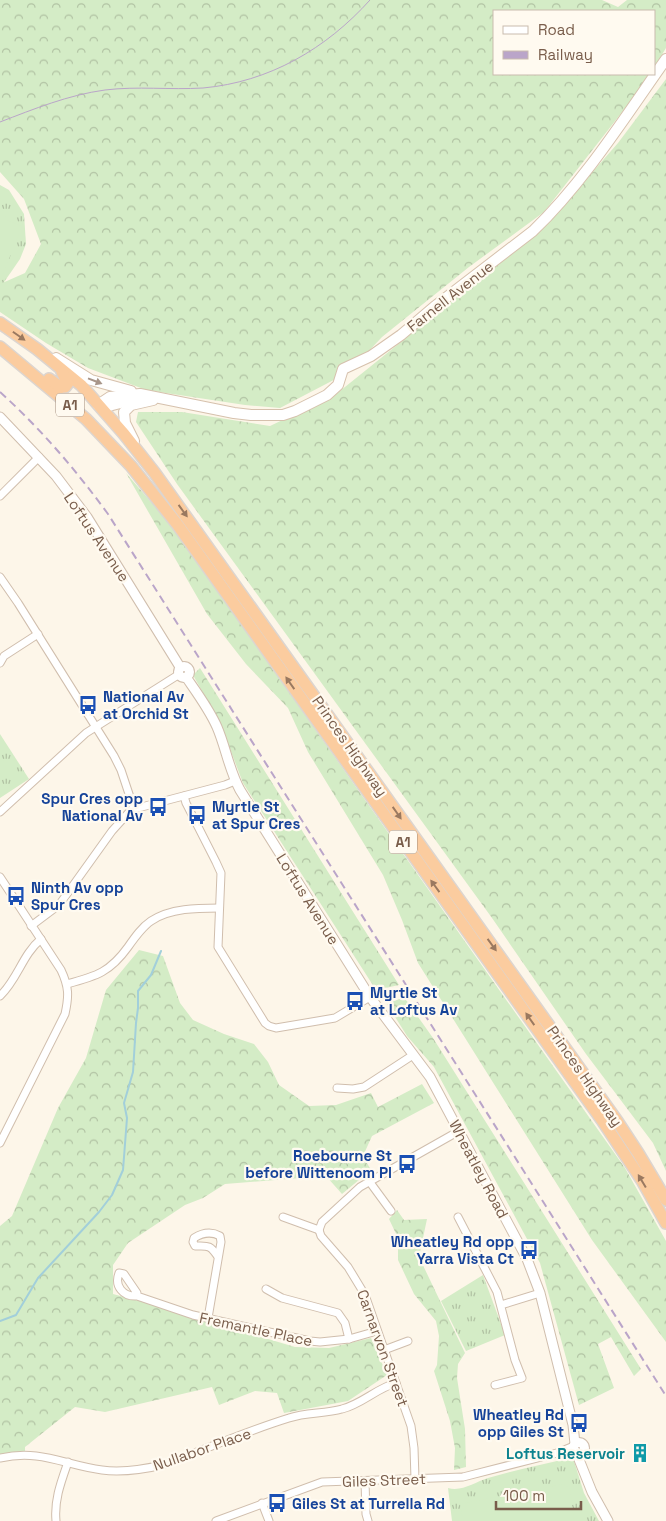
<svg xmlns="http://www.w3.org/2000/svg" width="666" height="1521" font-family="'Space Grotesk',sans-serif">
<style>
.grass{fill:url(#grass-tufts)}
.forest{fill:url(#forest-crowns)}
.garden{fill:#d4ecc6}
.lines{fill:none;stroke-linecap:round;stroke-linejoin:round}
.stream{stroke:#a2cfda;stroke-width:2}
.minor-casing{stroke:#d0bead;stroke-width:9}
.tertiary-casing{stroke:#d0bead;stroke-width:11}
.secondary-casing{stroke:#d6c1ad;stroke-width:12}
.trunk-casing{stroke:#dcd5d0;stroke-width:14}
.minor{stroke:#fff;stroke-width:7}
.tertiary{stroke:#fff;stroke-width:9}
.secondary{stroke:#fff;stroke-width:10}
.trunk{stroke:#fbcc9f;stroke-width:11}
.tram{stroke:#baa5c9;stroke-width:1}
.rail{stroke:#baa5c9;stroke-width:2;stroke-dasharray:8 5;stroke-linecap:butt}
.oneway{fill:#9a7960}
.oneway2{fill:#a8968a}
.labels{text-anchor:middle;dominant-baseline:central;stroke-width:4.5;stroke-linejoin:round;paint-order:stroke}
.shield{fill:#fffaf0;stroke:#a18c7c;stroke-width:1}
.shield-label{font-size:14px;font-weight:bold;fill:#795d4b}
.street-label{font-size:15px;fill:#795d4b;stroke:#fffaf0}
.transit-label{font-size:15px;font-weight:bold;fill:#164399;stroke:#fffaf0;text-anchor:start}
.culture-label{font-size:15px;font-weight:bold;fill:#0d838f;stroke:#fffaf0;text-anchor:end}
</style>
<defs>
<pattern id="grass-tufts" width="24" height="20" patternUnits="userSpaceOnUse" patternTransform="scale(1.25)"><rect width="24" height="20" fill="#d4ecc6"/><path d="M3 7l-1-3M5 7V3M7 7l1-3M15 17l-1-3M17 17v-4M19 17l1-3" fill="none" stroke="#b1c2a3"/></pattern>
<pattern id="forest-crowns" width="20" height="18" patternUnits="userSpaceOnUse" patternTransform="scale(1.25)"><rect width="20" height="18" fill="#d4ecc6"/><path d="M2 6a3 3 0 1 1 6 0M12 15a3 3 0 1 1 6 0" fill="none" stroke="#b1c2a3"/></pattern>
</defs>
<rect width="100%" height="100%" fill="#fdf6e9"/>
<g class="grass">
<polygon points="0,185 9,190 24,214 26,244 20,259 0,288"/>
<polygon points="0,734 29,779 0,798"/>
<polygon points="483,1275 505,1335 466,1351 441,1301"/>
<path d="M569 1458 574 1461 584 1493 599 1521H452L448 1488C462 1492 475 1482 488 1478 514 1470 542 1465 569 1458Z"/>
</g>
<g class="forest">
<polygon points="0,0 602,0 618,7 627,0 666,0 666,48 655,66 655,11 495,11 495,74 650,74 644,84 544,212 469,267 382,337 349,372 280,408 245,405 146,390 88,368 46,343 0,312 0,284 25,273 41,244 24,199 0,172"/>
<polygon points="666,79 666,1171 653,1143 586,1054 492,918 177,484 136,422 138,412 182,412 270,426 335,395 545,226 618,143"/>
<polygon points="126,473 171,525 625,1168 666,1241 666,1342 592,1240 418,963 402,920 383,875 308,752 288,708 246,664 207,614"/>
<polygon points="200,668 399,985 376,990 243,783 221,725 193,675"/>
<polygon points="139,950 163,956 180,1003 193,1020 224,1034 254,1044 268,1062 279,1085 309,1106 336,1105 371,1093 378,1107 422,1084 434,1103 372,1136 363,1156 371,1170 342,1194 326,1176 225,1184 203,1198 185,1205 128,1243 113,1265 113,1294 161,1307 295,1347 329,1348 371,1338 387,1375 348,1401 284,1413 277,1393 255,1391 219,1405 212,1387 105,1412 75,1407 25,1447 25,1451 0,1455 0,1226 12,1216 58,1108 86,1058 106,990"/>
<polygon points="404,997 433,1038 641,1369 634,1376 611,1337 598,1344 614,1388 579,1405 540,1263 434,1067 407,1036 387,1004"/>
<polygon points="397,1210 404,1220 427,1219 419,1257 465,1353 458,1364 457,1378 465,1429 466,1467 454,1470 455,1448 450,1421 434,1371 437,1365 439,1336 436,1321 414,1294 398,1260 398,1238 389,1219"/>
</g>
<g class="garden">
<polygon points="0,192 6,195 1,207 7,220 22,226 3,274 0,273"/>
<polygon points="564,1484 570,1489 574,1521 463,1521 460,1504"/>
</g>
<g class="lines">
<polyline class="stream" points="0,1321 16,1315 38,1278 99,1212 112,1195 123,1170 127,1118 124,1103 133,1072 136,1023 138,1008 138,991 151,975 161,951"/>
<g class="minor-casing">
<g id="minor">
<polyline points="0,496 39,457"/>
<polyline points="0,577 18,603 114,756 121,770 134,809"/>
<polyline points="0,663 4,656 38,634"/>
<polyline points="184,796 186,803 216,862 221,873 218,947 265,1023 269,1026 276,1028 335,1018 370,997"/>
<polyline points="0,812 86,733 178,675"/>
<path d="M0 877 61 970C69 987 69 996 65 1014L0 1143"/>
<polyline points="31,926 59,905 112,831 130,811 134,809 225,785 235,781"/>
<path d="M67 984C97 976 110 972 128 947 135 937 142 927 151 921 170 908 198 908 219 908"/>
<path d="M0 996C18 979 22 955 41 939"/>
<polyline points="337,1088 353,1089 364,1087 413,1055"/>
<polyline points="369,1181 391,1211"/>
<polyline points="283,1217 319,1230"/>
<polyline points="458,1217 497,1292 515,1360 522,1378 495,1385"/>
<polyline points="319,1230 321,1236 348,1267 365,1295 411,1426 414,1448 415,1479"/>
<polyline points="319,1230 322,1222 360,1187 459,1131"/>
<polyline points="266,1289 282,1298 338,1313 345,1323 349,1339"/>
<path d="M137 1296V1293L124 1274 119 1273C114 1286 123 1297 137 1296L193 1315 310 1341 320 1342 349 1339 377 1331"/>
<polyline points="501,1305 540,1293"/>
<path d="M208 1318 221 1242 220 1236C211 1231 202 1233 194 1238L193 1242 195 1246C207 1246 210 1244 218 1257"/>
<polyline points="384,1350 408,1341"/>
<path d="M0 1458C41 1449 64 1465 102 1470 123 1473 146 1469 167 1464 207 1448 247 1431 289 1418 306 1412 324 1414 342 1409 362 1404 377 1388 396 1383"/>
<polyline points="365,1481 366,1514 368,1521"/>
<polyline points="262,1503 269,1521"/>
<path d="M56 1521C54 1500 61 1482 68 1462"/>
<polyline points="216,1521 322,1482 463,1477 557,1453 574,1446"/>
</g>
</g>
<g class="tertiary-casing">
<g id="tertiary">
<polyline points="0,417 56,476 87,517 180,667"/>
<circle cx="184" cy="672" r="5.5"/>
<path d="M186 677C197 693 209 709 217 727 226 748 229 770 240 790L370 997 430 1077 527 1259 540 1293 573 1425 575 1444"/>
<circle cx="579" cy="1448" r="5.5"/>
<polyline points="576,1452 592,1492 608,1521"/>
</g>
</g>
<g class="secondary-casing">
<g id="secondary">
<polyline points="56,358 91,380 131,391"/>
<path d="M98 405 110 397 140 394 234 413 251 415H283L295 411 327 395 338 385 343 369 371 356 401 335 434 307 533 231C584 182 625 117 666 59"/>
<polyline points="101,408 132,400"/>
<polyline points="134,441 125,423 124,412 131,405 153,400"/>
</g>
</g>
<g class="trunk-casing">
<g id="trunk">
<polyline points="0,323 37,349 81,385 124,434 154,472 617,1121 638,1153 666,1200"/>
<polyline points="0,347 86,419 131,466 177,524 602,1120 643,1182 666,1223"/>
<polyline points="49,379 60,387 65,387 68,383 62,372"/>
</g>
</g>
<use href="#minor" class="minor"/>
<use href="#tertiary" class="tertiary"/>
<use href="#secondary" class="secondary"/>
<use href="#trunk" class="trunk"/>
<path class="tram" d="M0 122C34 109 68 95 105 90 137 86 170 90 203 88 269 82 326 49 370 0"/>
<path class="rail" d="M0 392C41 429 75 469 108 514L666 1396"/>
</g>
<defs><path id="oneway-solid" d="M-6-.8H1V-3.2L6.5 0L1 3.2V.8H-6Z" transform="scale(1.25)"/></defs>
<g class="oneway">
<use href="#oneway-solid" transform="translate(19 336) rotate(35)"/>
<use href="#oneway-solid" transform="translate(183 511) rotate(54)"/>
<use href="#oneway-solid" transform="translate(290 683) rotate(-125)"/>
<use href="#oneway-solid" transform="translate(397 813) rotate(55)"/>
<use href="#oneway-solid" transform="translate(435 886) rotate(-126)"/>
<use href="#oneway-solid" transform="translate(492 945) rotate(54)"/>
<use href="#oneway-solid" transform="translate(530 1019) rotate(-125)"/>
<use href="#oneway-solid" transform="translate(642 1181) rotate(-121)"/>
</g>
<use class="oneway2" href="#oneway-solid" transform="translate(95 381) rotate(21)"/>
<defs>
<g id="bus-bare" transform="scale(1.5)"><path d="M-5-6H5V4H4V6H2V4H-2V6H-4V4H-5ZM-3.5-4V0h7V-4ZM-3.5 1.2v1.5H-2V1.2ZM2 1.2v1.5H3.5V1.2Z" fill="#1a4fb4" stroke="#fffaf0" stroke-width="2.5" paint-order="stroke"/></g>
<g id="building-bare" transform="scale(1.5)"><path d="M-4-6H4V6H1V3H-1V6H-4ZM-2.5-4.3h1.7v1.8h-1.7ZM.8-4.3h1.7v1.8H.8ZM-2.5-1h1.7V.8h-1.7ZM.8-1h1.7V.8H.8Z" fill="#0f9aa8" stroke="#fffaf0" stroke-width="2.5" paint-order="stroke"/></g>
</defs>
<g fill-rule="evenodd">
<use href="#bus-bare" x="88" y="705"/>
<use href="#bus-bare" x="158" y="807"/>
<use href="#bus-bare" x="197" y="815"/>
<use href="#bus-bare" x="16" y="896"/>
<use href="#bus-bare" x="355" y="1001"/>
<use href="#bus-bare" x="407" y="1164"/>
<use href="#bus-bare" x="529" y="1250"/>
<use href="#bus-bare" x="579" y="1423"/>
<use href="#building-bare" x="640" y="1453"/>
<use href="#bus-bare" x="277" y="1503"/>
</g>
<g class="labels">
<g class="shield">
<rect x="56" y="393.5" width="28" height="23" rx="4"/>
<rect x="389" y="830.5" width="28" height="23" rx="4"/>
</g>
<g class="shield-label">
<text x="70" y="405">A1</text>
<text x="403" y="842">A1</text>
</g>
<g class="street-label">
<text transform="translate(450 296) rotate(-38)">Farnell Avenue</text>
<text transform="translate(97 537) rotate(56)">Loftus Avenue</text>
<text transform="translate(350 746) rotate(55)">Princes Highway</text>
<text transform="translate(308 899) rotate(58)">Loftus Avenue</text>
<text transform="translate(585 1076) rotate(55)">Princes Highway</text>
<text transform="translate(479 1169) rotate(62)">Wheatley Road</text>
<text transform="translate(256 1329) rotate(12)">Fremantle Place</text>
<text transform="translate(383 1348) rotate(70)">Carnarvon Street</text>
<text transform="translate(202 1449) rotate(-19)">Nullabor Place</text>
<text transform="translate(384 1480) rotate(-2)">Giles Street</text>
</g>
<g class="transit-label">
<text x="103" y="696">National Av<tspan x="103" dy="17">at Orchid St</tspan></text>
<text x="143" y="798" text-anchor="end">Spur Cres opp<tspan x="143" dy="17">National Av</tspan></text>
<text x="212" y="806">Myrtle St<tspan x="212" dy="17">at Spur Cres</tspan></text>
<text x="31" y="887">Ninth Av opp<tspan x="31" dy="17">Spur Cres</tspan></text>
<text x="370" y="992">Myrtle St<tspan x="370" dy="17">at Loftus Av</tspan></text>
<text x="392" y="1155" text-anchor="end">Roebourne St<tspan x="392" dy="17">before Wittenoom Pl</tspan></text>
<text x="514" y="1241" text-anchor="end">Wheatley Rd opp<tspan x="514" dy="17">Yarra Vista Ct</tspan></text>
<text x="564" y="1414" text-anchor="end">Wheatley Rd<tspan x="564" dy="17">opp Giles St</tspan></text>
<text x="292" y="1503">Giles St at Turrella Rd</text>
</g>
<g class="culture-label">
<text x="625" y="1453">Loftus Reservoir</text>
</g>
</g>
<rect x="493" y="10" width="162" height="65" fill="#fffaf0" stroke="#c9bbae"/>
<rect x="503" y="26" width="25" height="8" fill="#ffffff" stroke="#c9bbae"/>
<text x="538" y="35" font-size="15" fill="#795d4b">Road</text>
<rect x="503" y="51" width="25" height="8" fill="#baa5c9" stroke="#c9bbae"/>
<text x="538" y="60" font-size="15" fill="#795d4b">Railway</text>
<path d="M496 1501v8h85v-8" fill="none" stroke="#795d4b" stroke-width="2.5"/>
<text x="503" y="1501" font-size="15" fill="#795d4b" stroke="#fffaf0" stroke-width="4" paint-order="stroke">100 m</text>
</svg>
